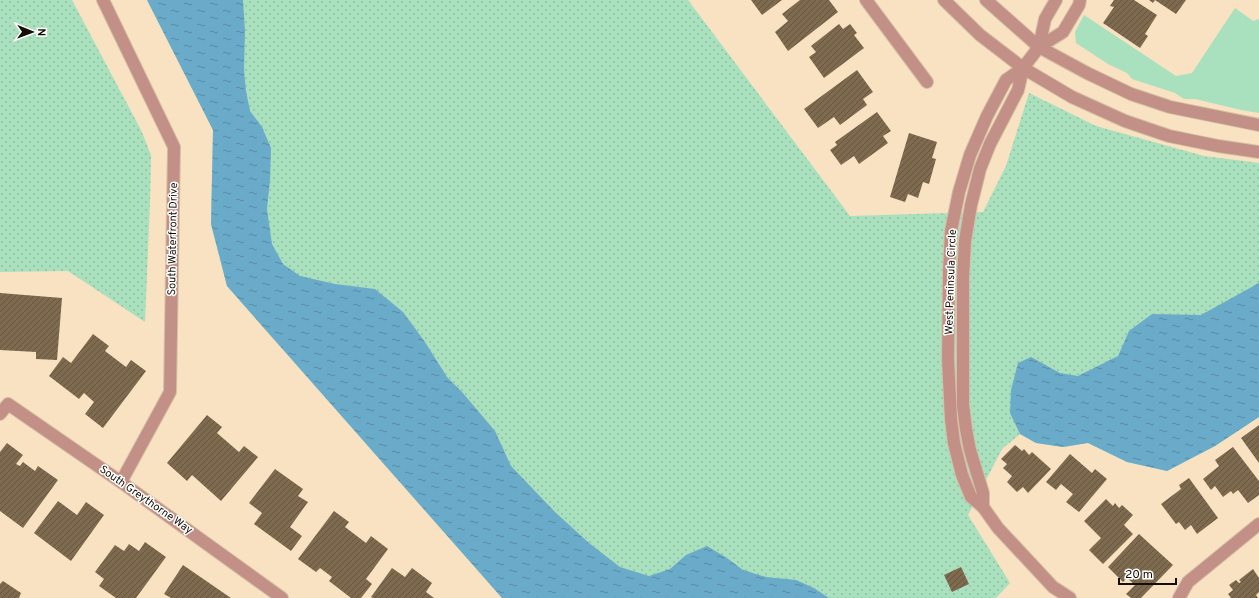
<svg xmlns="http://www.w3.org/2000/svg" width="1259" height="598" font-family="Overpass,sans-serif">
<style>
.grass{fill:url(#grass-dots)}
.green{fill:#a9e0bd}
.water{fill:url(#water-ripples)}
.building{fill:url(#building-hatch)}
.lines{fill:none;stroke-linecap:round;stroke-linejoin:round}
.minor-casing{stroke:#d4c0a4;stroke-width:14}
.tertiary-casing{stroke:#d4c0a4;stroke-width:14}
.minor{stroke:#c29086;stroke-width:12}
.tertiary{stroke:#c29086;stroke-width:12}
.labels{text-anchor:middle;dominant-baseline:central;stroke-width:3;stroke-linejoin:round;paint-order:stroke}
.street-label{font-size:11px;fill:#150e04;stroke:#fff}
</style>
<defs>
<pattern id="grass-dots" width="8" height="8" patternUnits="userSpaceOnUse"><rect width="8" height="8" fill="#a9e0bd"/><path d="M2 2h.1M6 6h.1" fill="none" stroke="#91bfa1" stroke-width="1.8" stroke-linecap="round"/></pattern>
<pattern id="water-ripples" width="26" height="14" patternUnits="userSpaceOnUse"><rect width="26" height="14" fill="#6babca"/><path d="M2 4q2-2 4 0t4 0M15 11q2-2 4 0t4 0" fill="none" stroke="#578aa2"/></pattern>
<pattern id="building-hatch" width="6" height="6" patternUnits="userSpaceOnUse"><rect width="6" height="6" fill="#7e6b4f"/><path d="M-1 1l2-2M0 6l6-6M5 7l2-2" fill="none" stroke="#66563f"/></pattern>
</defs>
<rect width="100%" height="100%" fill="#f8e2c2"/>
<g class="grass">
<polygon points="0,0 72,0 141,130 151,155 150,202 145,322 68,271 0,272"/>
<polygon points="147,0 688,0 850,216 983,212 1006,166 1029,93 1096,126 1204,156 1259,163 1259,417 1215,446 1167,471 1127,462 1088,443 1063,447 1036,443 1020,434 1002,449 968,515 1010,583 996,598 502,598 227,286 211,224 213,130"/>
</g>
<polygon class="green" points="1235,8 1253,21 1259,19 1259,113 1241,110 1195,99 1184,99 1175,93 1132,79 1127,73 1108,64 1076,43 1075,32 1084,15 1176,76 1192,73"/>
<g class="water">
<polygon points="147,0 243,0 245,31 244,70 246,91 250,111 262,127 271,148 270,180 267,209 272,244 283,264 300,276 335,284 375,289 403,312 425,342 447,377 462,392 495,431 511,466 555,512 589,543 620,567 649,576 670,569 686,555 707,546 727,558 743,570 766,577 796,580 814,588 829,598 502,598 227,286 211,224 213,130"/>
<polygon points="1259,283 1259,417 1215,446 1167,471 1127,462 1088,443 1063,447 1036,443 1020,434 1010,413 1011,390 1018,363 1031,357 1060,373 1078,376 1118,356 1129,331 1152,314 1201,315"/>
</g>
<g class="building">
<polygon points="751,0 782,0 762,15"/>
<polygon points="800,0 829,0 838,12 788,51 775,32 788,21 782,14"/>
<polygon points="1114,0 1134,0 1157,15 1145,34 1148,36 1140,48 1103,23 1114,7 1110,6"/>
<polygon points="1149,0 1186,0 1176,14 1155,0 1153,3"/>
<polygon points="839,24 843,29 850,24 857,33 854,35 864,48 824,78 809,57 816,52 811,46"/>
<polygon points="857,70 873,92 863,99 867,105 840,125 834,117 818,128 804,109"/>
<polygon points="877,112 891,131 883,136 888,143 859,164 854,156 841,165 830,150 837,145 835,142"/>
<polygon points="909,133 937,142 932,158 936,159 929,184 923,182 918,198 908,194 905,202 890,197"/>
<polygon points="0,293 62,298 57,360 36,359 36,352 0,350"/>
<polygon points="93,334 109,346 105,351 126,367 131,360 146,371 103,428 85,414 94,402 84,393 79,399 49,376 63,357 71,363"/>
<polygon points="207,415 222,427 217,433 239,452 244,446 258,457 221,501 192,475 187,481 167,463"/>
<polygon points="1259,425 1259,463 1241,438"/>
<polygon points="7,443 23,455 16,464 20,466 23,462 35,471 38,466 58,480 23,528 0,511 0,452"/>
<polygon points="1015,445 1022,451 1024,449 1029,455 1032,452 1051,469 1028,493 1023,487 1017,492 1007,482 1012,476 1003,468 1007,464 1001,459"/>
<polygon points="1233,447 1259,481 1259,495 1248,503 1238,490 1233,494 1231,491 1223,497 1215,486 1211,490 1203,479 1219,466 1215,460"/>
<polygon points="1070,454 1092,473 1095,469 1107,479 1079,512 1066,502 1073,494 1061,484 1056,490 1046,482"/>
<polygon points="275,469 303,489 298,496 308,502 290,527 302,536 291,551 254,524 262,513 249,503"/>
<polygon points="1189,478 1218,518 1197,534 1191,525 1185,530 1179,522 1176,524 1161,504 1181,489 1179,485"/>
<polygon points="1106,499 1113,506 1115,503 1119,508 1122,505 1133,515 1124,525 1133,534 1103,564 1089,550 1101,538 1084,521"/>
<polygon points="58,501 77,515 86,502 104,515 71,561 34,533"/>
<polygon points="334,511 349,522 345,527 366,543 371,536 388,549 366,579 372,584 361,598 351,598 329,581 332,577 320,568 316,572 298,559"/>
<polygon points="1139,534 1173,565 1141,598 1131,598 1126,594 1135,585 1127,578 1123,582 1108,567"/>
<polygon points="145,542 166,557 136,598 116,598 99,586 104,579 95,572 115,545 124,551 129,544 139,551"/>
<polygon points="183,565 231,598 171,598 164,594"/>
<polygon points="961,567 969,584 952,592 944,575"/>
<polygon points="392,568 405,577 412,568 432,583 426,592 434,598 373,598 371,597"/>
<polygon points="1253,569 1259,578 1259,592 1256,595 1258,598 1231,598 1228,594 1233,590 1229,585 1236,580 1239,583 1241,582 1239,580"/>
<polygon points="3,581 21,593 19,598 0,598 0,584"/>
</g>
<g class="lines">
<g class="minor-casing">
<g id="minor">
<polyline points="103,0 174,147 170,392 121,482"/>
<polyline points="866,0 927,82"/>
<polyline points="1039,47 1045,19 1056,0"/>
<polyline points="0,414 8,404 121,482 282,598"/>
<polyline points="983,507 983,493 970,450 966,429 963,405 963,277 965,241 971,205 980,169 990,144 1018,90 1023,68"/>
<polyline points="1070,598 1053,587 998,528 983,507 971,497 962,475 954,443 951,419 948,359 949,272 951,231 959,192 970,155 987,116 1006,80 1023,68 1039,47 1063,32 1079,5 1080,0"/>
<polyline points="1179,598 1188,582 1259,524"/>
</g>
</g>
<g class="tertiary-casing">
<g id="tertiary">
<polyline points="944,0 980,35 1023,68 1072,97 1125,121 1169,136 1218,146 1259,152"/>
<polyline points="986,0 1039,47 1087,73 1131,94 1170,107 1259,125"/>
</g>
</g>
<use href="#minor" class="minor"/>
<use href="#tertiary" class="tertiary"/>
</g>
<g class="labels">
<g class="street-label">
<text transform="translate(173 239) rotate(-89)">South Waterfront Drive</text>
<text transform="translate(951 282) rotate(-88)">West Peninsula Circle</text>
<text transform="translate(146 500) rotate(35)">South Greythorne Way</text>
</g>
</g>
<g transform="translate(32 32) rotate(91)" stroke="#ffffff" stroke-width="3" paint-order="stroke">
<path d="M0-3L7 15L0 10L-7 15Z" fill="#150e04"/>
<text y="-6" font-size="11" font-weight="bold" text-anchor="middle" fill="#150e04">N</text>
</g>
<path d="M1119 578v6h57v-6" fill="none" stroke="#150e04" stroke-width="2"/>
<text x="1125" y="578" font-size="12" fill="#150e04" stroke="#ffffff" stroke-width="3" paint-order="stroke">20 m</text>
</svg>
